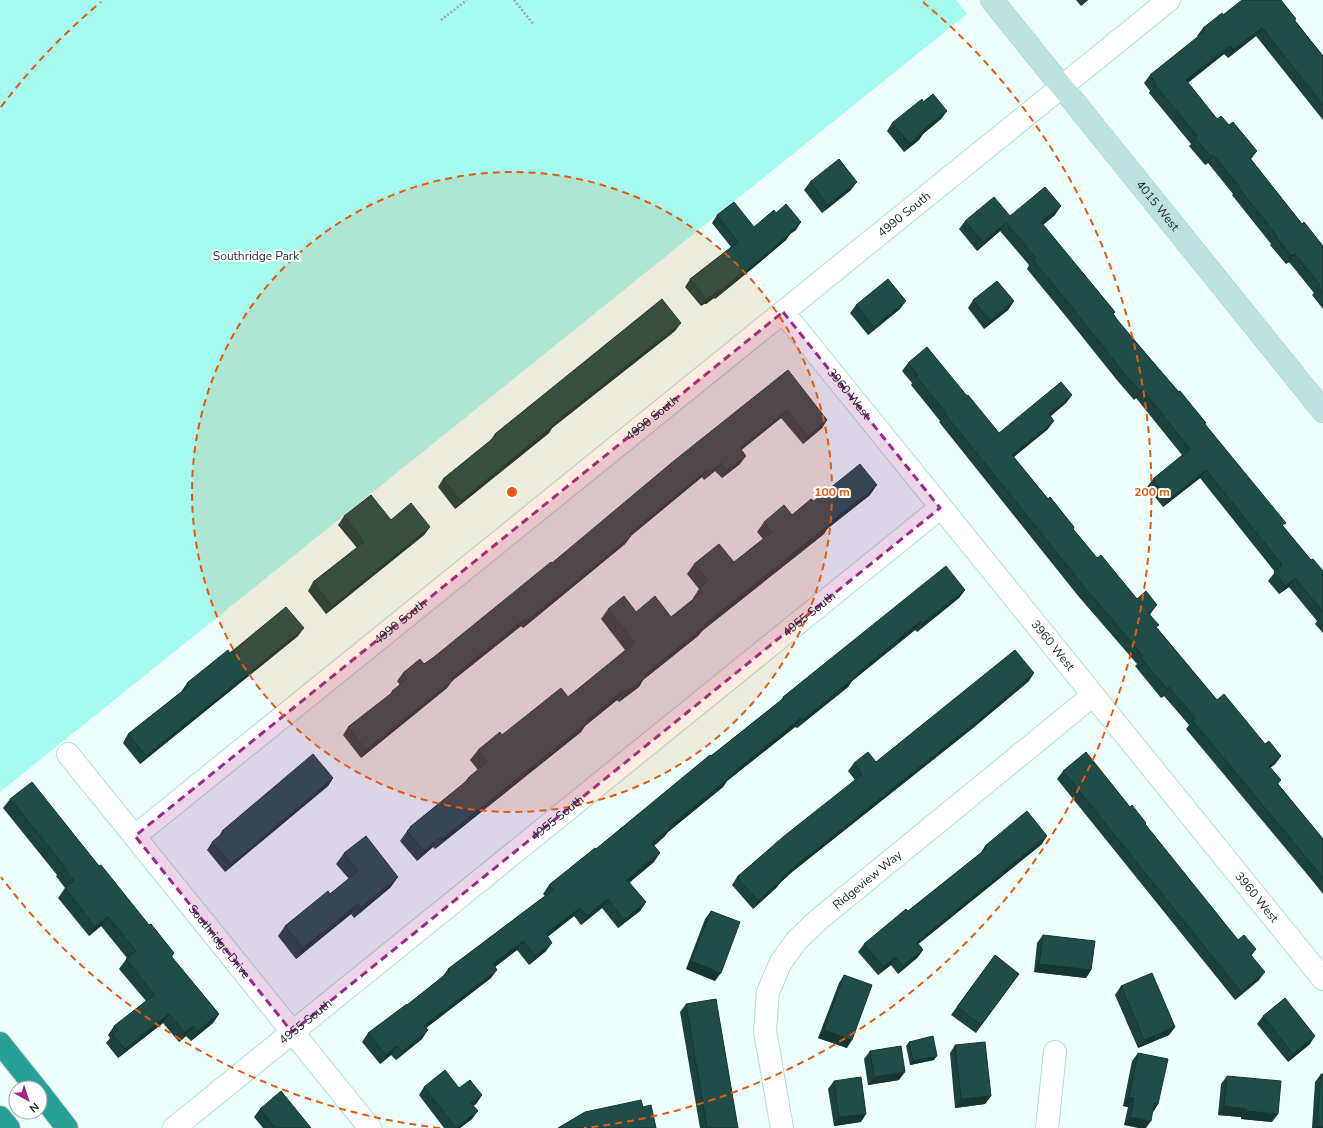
<svg xmlns="http://www.w3.org/2000/svg" width="1323" height="1128" font-family="'Nunito Sans',sans-serif">
<style>
.green{fill:#a7faef}
.lines{fill:none;stroke-linecap:round;stroke-linejoin:round}
.street-casing{stroke:#afded7;stroke-width:24}
.secondary-casing{stroke:#afded7;stroke-width:24}
.highway-casing{stroke:#d9dcdc;stroke-width:24}
.path{stroke:#96a9a6;stroke-width:2.5;stroke-dasharray:2 2;stroke-linecap:butt}
.street{stroke:#fff;stroke-width:22}
.secondary{stroke:#bee2df;stroke-width:22}
.highway{stroke:#28a095;stroke-width:22}
.wall{fill:#1c423e}
.shaded-wall{fill:#163632}
.building{fill:#204d48;stroke:#163632}
.marked{fill:#9a2a88;fill-opacity:0.2;stroke:#9a2a88;stroke-width:3;stroke-dasharray:8 5;stroke-linejoin:round}
.ring{fill:none;stroke:#e8590c;stroke-width:2;stroke-dasharray:7 5}
.labels{text-anchor:middle;dominant-baseline:central;stroke-width:4;stroke-linejoin:round;paint-order:stroke}
.street-label{font-size:12px;fill:#132523;stroke:#fff}
.park-label{font-size:12px;fill:#213936;stroke:#fff}
.centre{fill:#e8590c;stroke:#fff;stroke-width:2}
.ring-label{font-size:12px;text-anchor:middle;font-weight:bold;fill:#e8590c;stroke:#fff;stroke-width:4;stroke-linejoin:round;paint-order:stroke}
</style>
<rect width="100%" height="100%" fill="#ecfffc"/>
<polygon class="green" points="0,0 956,0 967,14 0,792"/>
<g class="lines">
<g class="street-casing">
<g id="street">
<path id="s1" d="M783 312 1323 979"/>
<path id="s2" d="M68 754 370 1128"/>
<path id="s3" d="M135 836 1169 0"/>
<path id="s4" d="M174 1128 940 508"/>
<path id="s5" d="M782 1128 765 1031 768 992 781 962 797 940 818 920 1092 696"/>
<polyline points="1047,1128 1055,1052"/>
</g>
</g>
<g class="secondary-casing">
<g id="secondary">
<path id="s6" d="M992 0 1323 411"/>
</g>
</g>
<g class="highway-casing">
<g id="highway">
<polyline points="0,1043 36,1088"/>
<polyline points="40,1093 67,1128"/>
<polyline points="0,1117 9,1128"/>
</g>
</g>
<g class="path">
<polyline points="514,0 534,25"/>
<polyline points="441,20 467,0"/>
</g>
<use href="#street" class="street"/>
<use href="#secondary" class="secondary"/>
<use href="#highway" class="highway"/>
</g>
<g class="wall">
<polygon points="1076,0 1088,0 1081,6"/>
<polygon points="1223,15 1295,20 1323,56 1323,120 1256,36 1228,58 1224,54 1188,83 1217,119 1251,159 1302,224 1323,246 1323,309 1312,295 1314,293 1289,262 1286,264 1270,245 1271,244 1232,195 1233,194 1208,163 1205,165 1189,146 1191,144 1149,93 1150,91 1144,83 1150,75 1198,37 1197,36 1203,28"/>
<polygon points="923,102 947,111 941,119 923,134 919,140 904,152 887,131 892,123"/>
<polygon points="810,182 851,190 822,213 804,190"/>
<polygon points="776,213 796,230 790,234 786,240 758,264 715,299 714,298 706,304 704,304 701,306 685,287 690,279 731,247 712,223 717,215 754,227"/>
<polygon points="1055,215 1043,225 1115,312 1113,314 1119,322 1206,423 1205,424 1283,526 1311,560 1323,571 1323,633 1315,624 1317,621 1289,587 1279,594 1268,581 1275,572 1200,478 1163,507 1147,487 1153,479 1182,455 1136,398 1134,400 1116,379 1068,319 1027,269 1029,265 1000,231 977,251 959,229 965,221 1010,216"/>
<polygon points="973,300 1014,301 1008,310 984,329 968,308"/>
<polygon points="856,305 900,309 868,335 850,313"/>
<polygon points="675,331 552,428 549,433 455,509 438,487 443,479 489,442 495,434"/>
<polygon points="908,363 967,396 999,433 1072,395 1066,403 1050,416 1048,429 1014,457 1048,499 1074,527 1073,529 1097,558 1151,613 1150,615 1157,628 1217,700 1265,744 1281,756 1275,764 1270,768 1281,780 1278,784 1323,839 1323,894 1311,879 1186,729 1189,725 1164,696 1161,698 1135,666 1137,664 1079,597 939,422 940,421 911,385 912,383 902,371"/>
<polygon points="788,370 827,420 822,428 803,444 781,418 741,450 740,464 722,478 715,471 704,480 702,477 631,536 625,544 523,628 521,626 452,681 447,688 361,758 343,735 348,727 390,695 392,691 400,685 397,681 403,673 424,664 434,657 552,563"/>
<polygon points="870,495 827,529 824,534 702,631 698,636 643,680 639,687 619,702 617,700 585,726 581,732 435,849 433,847 417,861 400,841 410,827 463,784 468,778 478,770 470,760 478,750 568,697 625,650 601,619 608,609 671,617 693,599 693,598 699,589 687,574 694,564 734,562 763,539 757,532 764,522 792,515 814,501"/>
<polygon points="344,516 391,520 430,527 424,535 326,614 308,591 313,582 357,548 338,525"/>
<polygon points="965,590 959,598 917,632 915,630 852,681 848,687 797,728 795,727 727,781 723,787 668,832 664,837 654,846 654,862 629,882 646,902 640,911 618,928 602,908 581,925 574,916 548,936 546,951 529,965 517,950 495,967 491,978 426,1028 422,1039 396,1060 391,1055 380,1064 362,1042 368,1033 407,1005 443,976 448,969 545,896 543,894 549,885 596,849 711,756 781,700 783,697"/>
<polygon points="298,636 140,764 123,743 128,734 181,692 187,683 230,653"/>
<polygon points="1029,681 973,728 792,872 781,882 776,888 753,909 732,885 737,877 855,780 848,771 854,763 876,762"/>
<polygon points="1063,771 1130,807 1146,823 1145,824 1238,940 1256,949 1251,956 1259,980 1235,1000 1057,779"/>
<polygon points="333,778 328,786 225,872 207,850 212,842 218,838 222,831"/>
<polygon points="10,799 99,866 149,925 174,953 172,957 219,1014 213,1023 191,1041 186,1036 179,1042 163,1023 118,1058 106,1043 110,1038 108,1035 114,1026 146,1001 119,969 127,958 101,926 89,936 58,898 65,888 56,876 57,875 3,808"/>
<polygon points="1042,844 918,944 923,950 917,958 898,974 891,965 878,975 858,952 864,944 908,911 980,854 985,846"/>
<polygon points="344,853 391,887 354,918 351,914 296,959 278,936 285,926 330,894 349,879 336,864"/>
<polygon points="711,911 715,981 686,969 705,919"/>
<polygon points="1043,935 1091,970 1086,978 1034,972 1037,943"/>
<polygon points="995,955 1019,974 976,1033 951,1015"/>
<polygon points="844,975 847,1048 818,1038 839,983"/>
<polygon points="1121,986 1175,1027 1169,1035 1138,1048 1115,995"/>
<polygon points="686,1004 738,1128 700,1128 680,1012"/>
<polygon points="1263,1016 1310,1044 1288,1062 1257,1024"/>
<polygon points="909,1042 934,1060 910,1065 906,1046"/>
<polygon points="955,1045 991,1096 985,1104 955,1108 950,1053"/>
<polygon points="870,1051 899,1080 868,1085 864,1059"/>
<polygon points="1138,1053 1158,1104 1153,1112 1124,1125 1128,1107 1123,1106 1132,1061"/>
<polygon points="1321,1074 1323,1128 1312,1128 1315,1082"/>
<polygon points="1227,1076 1272,1122 1241,1119 1241,1117 1218,1115 1221,1084"/>
<polygon points="834,1081 861,1122 834,1126 828,1089"/>
<polygon points="424,1087 482,1095 476,1104 473,1106 472,1119 460,1128 444,1128 419,1095"/>
<polygon points="260,1109 311,1128 263,1128 254,1117"/>
</g>
<g class="shaded-wall">
<polygon points="1085,0 1088,0 1081,6"/>
<polygon points="1262,28 1256,36 1228,58 1233,50"/>
<polygon points="1230,46 1224,54 1180,88 1186,80"/>
<polygon points="947,111 941,119 923,134 919,140 904,152 910,144 923,130"/>
<polygon points="1257,151 1251,159 1244,165 1249,157"/>
<polygon points="1213,155 1208,163 1205,165 1211,157"/>
<polygon points="857,182 851,190 822,213 828,205"/>
<polygon points="1061,206 1055,215 1035,231 1041,222"/>
<polygon points="801,222 796,230 790,234 786,240 715,299 720,291"/>
<polygon points="1006,223 1000,231 977,251 983,242"/>
<polygon points="1295,254 1289,262 1286,264 1291,256"/>
<polygon points="719,290 714,298 706,304 704,304 701,306 706,299"/>
<polygon points="906,301 900,309 868,335 874,327"/>
<polygon points="1014,301 1008,310 984,329 990,321"/>
<polygon points="681,323 675,331 552,428 549,433 455,509 461,501 554,423"/>
<polygon points="1142,389 1136,398 1134,400 1140,391"/>
<polygon points="1072,395 1066,403 1043,423 1049,414"/>
<polygon points="787,410 781,418 734,456 740,448"/>
<polygon points="827,420 822,428 803,444 808,436"/>
<polygon points="1054,421 1048,429 1006,463 1012,455"/>
<polygon points="746,456 740,464 722,478 727,470"/>
<polygon points="721,463 715,471 704,480 710,472"/>
<polygon points="708,469 702,477 628,538 631,536 625,544 523,628 528,620 629,534"/>
<polygon points="1206,470 1200,478 1163,507 1169,499"/>
<polygon points="877,485 870,495 827,529 824,534 702,631 698,636 643,680 639,687 619,702 626,692 644,675 704,625"/>
<polygon points="430,527 424,535 326,614 332,606"/>
<polygon points="1295,578 1289,587 1279,594 1285,586"/>
<polygon points="965,590 959,598 917,632 923,623"/>
<polygon points="1157,605 1151,613 1142,621 1148,613"/>
<polygon points="526,618 521,626 452,681 447,688 361,758 366,750 451,678"/>
<polygon points="921,621 915,630 852,681 848,687 797,728 803,720 853,677"/>
<polygon points="304,628 298,636 140,764 146,756"/>
<polygon points="1034,673 1029,681 973,728 792,872 781,882 776,888 753,909 758,901 781,879 798,864"/>
<polygon points="1169,687 1164,696 1161,698 1167,689"/>
<polygon points="624,690 617,700 585,726 581,732 435,849 442,839"/>
<polygon points="801,718 795,727 727,781 723,787 668,832 664,837 646,852 652,843 669,827 728,777"/>
<polygon points="1281,756 1275,764 1263,774 1269,766"/>
<polygon points="333,778 328,786 225,872 231,864"/>
<polygon points="1047,836 1042,844 911,950 917,942"/>
<polygon points="440,837 433,847 417,861 424,851"/>
<polygon points="660,853 654,862 622,889 627,880"/>
<polygon points="398,877 391,887 354,918 361,907"/>
<polygon points="608,899 602,908 581,925 587,916"/>
<polygon points="646,902 640,911 618,928 624,920"/>
<polygon points="358,904 351,914 296,959 303,948"/>
<polygon points="580,908 574,916 540,943 546,934"/>
<polygon points="108,917 101,926 89,936 95,927"/>
<polygon points="523,941 517,950 487,973 493,964"/>
<polygon points="552,943 546,951 529,965 535,956"/>
<polygon points="1256,949 1250,957 1250,954"/>
<polygon points="923,950 917,958 898,974 903,966"/>
<polygon points="896,957 891,965 878,975 883,967"/>
<polygon points="691,961 721,973 715,981 686,969"/>
<polygon points="1039,964 1091,970 1086,978 1034,972"/>
<polygon points="497,970 491,978 418,1034 424,1026"/>
<polygon points="1265,972 1259,980 1235,1000 1241,992"/>
<polygon points="169,1014 163,1023 118,1058 125,1049"/>
<polygon points="219,1014 213,1023 191,1041 197,1032"/>
<polygon points="193,1026 186,1036 179,1042 185,1033"/>
<polygon points="1175,1027 1169,1035 1138,1048 1144,1040"/>
<polygon points="428,1030 422,1039 396,1060 402,1052"/>
<polygon points="824,1030 852,1040 847,1048 818,1038"/>
<polygon points="1315,1036 1310,1044 1288,1062 1293,1054"/>
<polygon points="397,1046 391,1055 380,1064 386,1055"/>
<polygon points="937,1056 934,1060 910,1065 913,1061"/>
<polygon points="905,1072 899,1080 868,1085 874,1077"/>
<polygon points="482,1095 476,1104 466,1111 471,1103"/>
<polygon points="991,1096 985,1104 955,1108 961,1099"/>
<polygon points="1129,1097 1134,1098 1128,1107 1123,1106"/>
<polygon points="1154,1103 1158,1104 1153,1112 1148,1111"/>
<polygon points="1224,1106 1247,1109 1241,1117 1218,1115"/>
<polygon points="478,1111 472,1119 460,1128 456,1128"/>
<polygon points="1246,1111 1278,1114 1272,1122 1241,1119"/>
<polygon points="866,1114 861,1122 834,1126 839,1117"/>
<polygon points="1130,1117 1151,1121 1146,1128 1138,1128 1124,1125"/>
<polygon points="1317,1126 1323,1127 1323,1128 1316,1128"/>
</g>
<g class="building">
<polygon points="1242,0 1281,0 1296,19 1294,20 1323,56 1323,105 1262,28 1233,50 1230,46 1186,80 1217,119 1221,116 1229,125 1233,122 1257,151 1249,157 1302,224 1304,222 1323,246 1323,293 1318,287 1320,285 1295,254 1291,256 1276,237 1277,236 1238,187 1239,186 1213,155 1211,157 1195,138 1197,136 1155,85 1156,83 1150,75 1205,31 1203,28 1222,13 1223,15"/>
<polygon points="933,94 947,111 923,130 924,131 910,144 892,123 922,99 923,102"/>
<polygon points="839,159 857,182 828,205 810,182"/>
<polygon points="1045,187 1061,206 1041,222 1115,312 1113,314 1119,322 1178,392 1180,391 1206,423 1204,423 1286,523 1282,525 1311,560 1313,559 1323,571 1323,612 1295,578 1285,586 1274,572 1282,565 1206,470 1169,499 1153,479 1190,449 1142,389 1140,391 1122,371 1074,310 1033,260 1036,258 1006,223 983,242 965,221 994,197 1010,216"/>
<polygon points="734,202 754,227 774,210 776,213 786,204 801,222 791,231 792,232 764,256 720,291 719,290 711,297 710,296 706,299 690,279 738,242 717,215"/>
<polygon points="888,279 906,301 874,327 856,305"/>
<polygon points="997,281 1014,301 990,321 973,300"/>
<polygon points="662,299 681,323 554,423 555,424 461,501 443,479 496,436 495,434"/>
<polygon points="927,347 967,396 968,395 999,433 1061,382 1072,395 1049,414 1054,421 1012,455 1048,499 1050,497 1074,527 1073,529 1097,558 1101,555 1137,599 1146,591 1157,605 1148,613 1159,625 1156,627 1217,700 1224,694 1265,744 1269,741 1281,756 1269,766 1281,780 1277,783 1323,839 1323,878 1192,720 1195,718 1169,687 1167,689 1141,658 1143,656 1085,588 945,414 946,413 916,376 918,375 908,363"/>
<polygon points="788,370 827,420 808,436 787,410 740,448 746,456 727,470 721,463 710,472 708,469 629,534 631,536 528,620 526,618 451,678 453,680 366,750 348,727 393,692 392,691 407,679 403,673 420,659 424,664 434,657 551,562 552,563 675,460"/>
<polygon points="860,464 877,485 831,522 831,523 704,625 705,626 644,675 646,677 626,692 624,690 587,720 588,722 442,839 440,837 424,851 407,831 411,828 410,827 469,779 468,778 487,762 478,750 500,732 502,735 561,688 568,697 635,643 608,609 624,596 636,612 655,596 671,617 703,592 700,588 708,581 694,564 719,544 734,562 772,532 764,522 784,505 792,515 811,499 814,501"/>
<polygon points="371,495 391,520 411,503 430,527 332,606 313,582 364,542 344,516"/>
<polygon points="946,566 965,590 923,623 921,621 853,677 854,678 803,720 801,718 728,777 729,778 669,827 670,828 652,843 660,853 627,880 646,902 624,920 608,899 587,916 580,908 546,934 552,943 535,956 523,941 493,964 497,970 424,1026 428,1030 402,1052 397,1046 386,1055 368,1033 407,1004 407,1005 450,971 448,969 553,890 549,885 595,848 596,849 710,755 711,756 784,698 783,697"/>
<polygon points="286,607 304,628 146,756 128,734 189,686 187,683 228,650 230,653"/>
<polygon points="1015,650 1034,673 979,720 798,864 781,879 782,880 758,901 737,877 783,837 855,780 862,774 854,763 868,752 876,762"/>
<polygon points="1086,752 1130,807 1132,805 1146,823 1145,824 1238,940 1244,935 1256,949 1250,954 1265,972 1241,992 1063,771"/>
<polygon points="313,754 333,778 231,864 212,842 224,832 222,831"/>
<polygon points="32,782 99,866 101,865 149,925 151,924 174,953 171,956 219,1014 197,1032 193,1026 185,1033 169,1014 125,1049 112,1034 117,1030 114,1026 154,995 126,959 136,951 108,917 95,927 65,888 74,881 63,867 64,866 10,799"/>
<polygon points="1027,811 1047,836 917,942 923,950 903,966 896,957 883,967 864,944 906,909 908,911 987,848 985,846"/>
<polygon points="366,836 398,877 361,907 358,904 303,948 285,926 328,891 330,894 358,871 344,853"/>
<polygon points="711,911 740,922 721,973 691,961"/>
<polygon points="1043,935 1095,941 1091,970 1039,964"/>
<polygon points="995,955 1019,974 981,1025 957,1007"/>
<polygon points="1152,973 1175,1027 1144,1040 1121,986"/>
<polygon points="844,975 872,985 852,1040 824,1030"/>
<polygon points="1285,998 1315,1036 1293,1054 1263,1016"/>
<polygon points="716,999 738,1128 707,1128 686,1004"/>
<polygon points="933,1036 937,1056 913,1061 909,1042"/>
<polygon points="985,1042 991,1096 961,1099 955,1045"/>
<polygon points="901,1046 905,1072 874,1077 870,1051"/>
<polygon points="1138,1053 1168,1059 1158,1104 1154,1103 1151,1121 1130,1117 1134,1098 1129,1097"/>
<polygon points="445,1070 459,1088 470,1080 482,1095 471,1103 478,1111 456,1128 424,1087"/>
<polygon points="1321,1074 1323,1074 1323,1127 1317,1126"/>
<polygon points="1227,1076 1281,1081 1278,1114 1246,1111 1247,1109 1224,1106"/>
<polygon points="861,1077 866,1114 839,1117 834,1081"/>
<polygon points="281,1091 311,1128 275,1128 260,1109"/>
<polygon points="641,1100 643,1107 651,1105 656,1128 558,1128 585,1112"/>
</g>
<path class="marked" d="M783 312 940 508 292 1032 135 836Z"/>
<circle cx="512" cy="492" r="320" fill="#e8590c" fill-opacity=".12"/>
<g class="ring">
<circle cx="512" cy="492" r="320"/>
<path d="M440 1128A640 640 0 0 1 1 877M1 107A640 640 0 0 1 101 2M923 2A640 640 0 0 1 584 1128"/>
</g>
<g class="labels">
<g class="street-label">
<text stroke="none"><textPath href="#s6" startOffset="264">4015 West</textPath></text>
<text stroke="none"><textPath href="#s3" startOffset="989">4990 South</textPath></text>
<text stroke="none"><textPath href="#s1" startOffset="105">3960 West</textPath></text>
<text stroke="none"><textPath href="#s3" startOffset="665">4990 South</textPath></text>
<text stroke="none"><textPath href="#s4" startOffset="817">4955 South</textPath></text>
<text stroke="none"><textPath href="#s3" startOffset="341">4990 South</textPath></text>
<text stroke="none"><textPath href="#s1" startOffset="429">3960 West</textPath></text>
<text stroke="none"><textPath href="#s4" startOffset="493">4955 South</textPath></text>
<text stroke="none"><textPath href="#s5" startOffset="290">Ridgeview Way</textPath></text>
<text stroke="none"><textPath href="#s1" startOffset="753">3960 West</textPath></text>
<text stroke="none"><textPath href="#s2" startOffset="241">Southridge Drive</textPath></text>
<text stroke="none"><textPath href="#s4" startOffset="169">4955 South</textPath></text>
</g>
<g class="park-label">
<text x="256" y="256">Southridge Park</text>
</g>
</g>
<circle cx="512" cy="492" r="6" class="centre"/>
<g class="ring-label">
<text x="832" y="496">100 m</text>
<text x="1152" y="496">200 m</text>
</g>
<g transform="translate(28 1100) rotate(141)"><circle r="19" fill="#ffffff" stroke="#a1a8a7"/>
<path d="M0-3L7 15L0 10L-7 15Z" fill="#9a2a88"/>
<text y="-6" font-size="11" font-weight="bold" text-anchor="middle" fill="#132523">N</text>
</g>
</svg>
